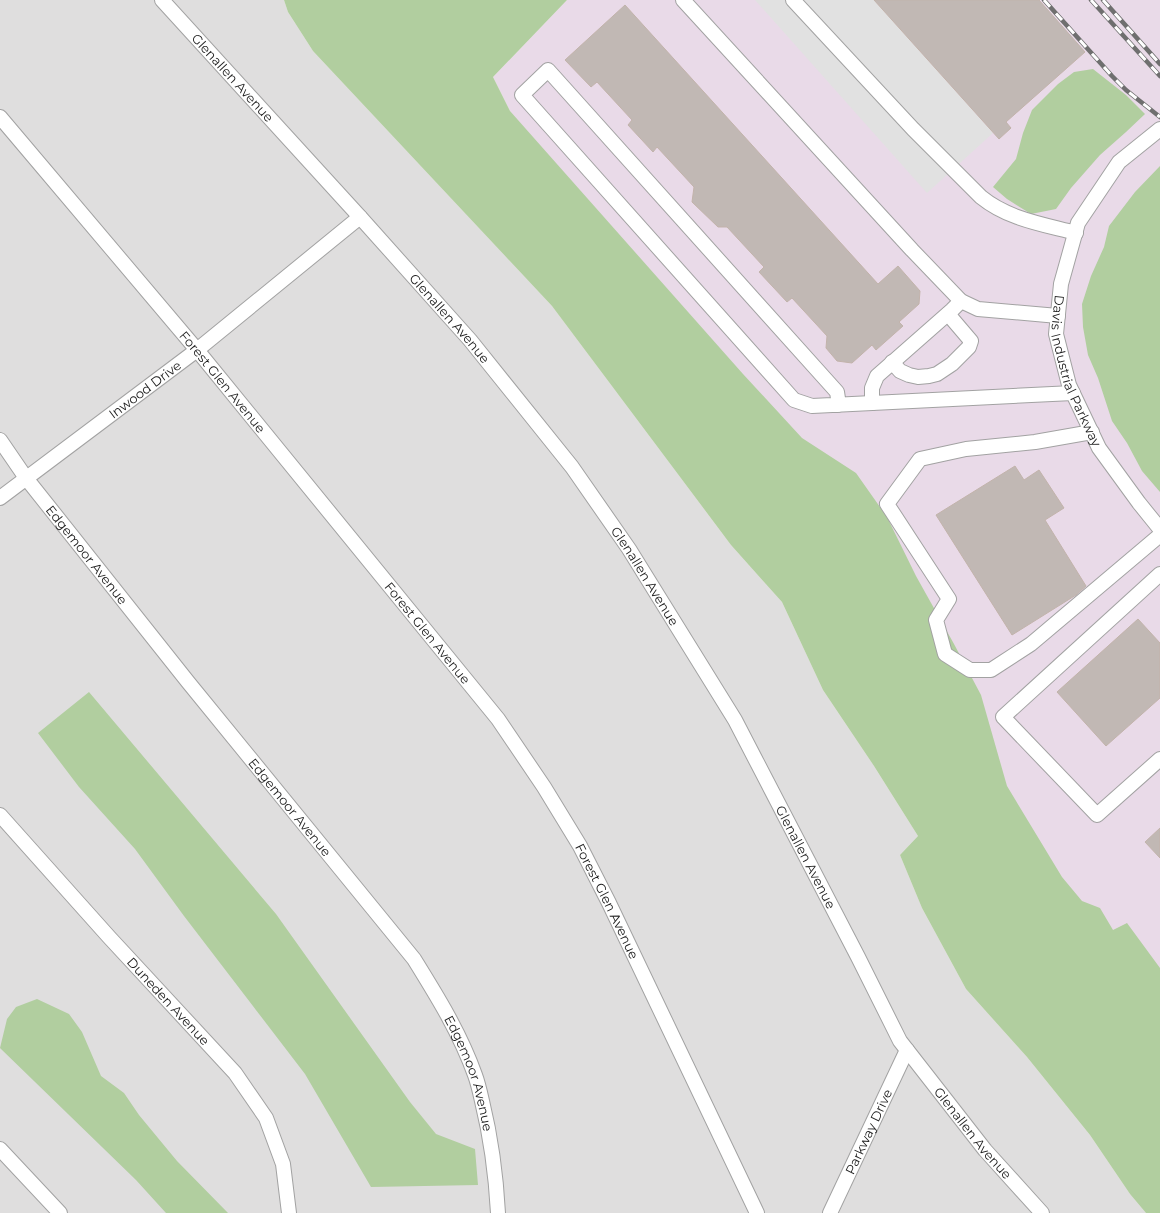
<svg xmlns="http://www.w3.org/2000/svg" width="1160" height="1213" font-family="Montserrat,sans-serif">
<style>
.residential{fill:#dfdede}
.industrial{fill:#e9dae8}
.forest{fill:#b1ce9f}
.parking{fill:#e1e1e1}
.building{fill:#c1b8b4;stroke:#c2b3ab}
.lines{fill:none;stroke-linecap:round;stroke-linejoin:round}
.minor-casing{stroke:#a2a2a2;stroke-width:16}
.minor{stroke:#fff;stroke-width:14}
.rail-casing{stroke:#6f6f6f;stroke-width:4.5}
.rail{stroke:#fff;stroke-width:3;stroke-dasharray:9;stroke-linecap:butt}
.labels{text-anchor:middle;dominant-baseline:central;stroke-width:3;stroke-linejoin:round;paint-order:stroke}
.street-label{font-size:13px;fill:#212121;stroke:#fff}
</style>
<rect width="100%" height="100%" fill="#f1ede8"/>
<polygon class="residential" points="0,0 284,0 288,12 313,51 552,306 731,545 782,602 823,690 874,766 918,836 900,855 922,908 966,989 1027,1057 1090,1135 1130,1194 1146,1213 0,1213"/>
<polygon class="industrial" points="567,0 1160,0 1160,1046 510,111 493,77"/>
<g class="forest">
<polygon points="284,0 567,0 493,77 510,111 743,374 802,438 856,473 887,517 916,576 954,644 981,695 1007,786 1062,877 1082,901 1100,908 1113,930 1127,923 1160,968 1160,1213 1146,1213 1130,1194 1090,1135 1027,1057 966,989 922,908 900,855 918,836 874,766 823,690 782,602 731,545 552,306 313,51 288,12"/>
<polygon points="1093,69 1126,95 1145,114 1126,132 1100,155 1071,188 1056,209 1031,214 1007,199 993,187 1016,159 1023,133 1032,110 1058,84 1074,72"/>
<polygon points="1160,166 1160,492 1142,471 1127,443 1112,421 1098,378 1088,355 1083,327 1082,304 1091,276 1104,247 1109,226 1135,192"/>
<polygon points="89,692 276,914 410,1102 436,1134 475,1149 478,1185 371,1187 305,1074 184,916 135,849 79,787 38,733"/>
<polygon points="37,999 69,1014 82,1032 101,1076 124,1093 139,1115 177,1161 228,1213 166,1213 136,1180 0,1048 7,1019 16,1007"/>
</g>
<polygon class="parking" points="755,0 874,0 993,133 927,193"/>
<g class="building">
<polygon points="874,0 1039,0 1085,52 1006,122 1011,128 999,139"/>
<polygon points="625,5 878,284 898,266 920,291 919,304 899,322 903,326 876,350 872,345 852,363 837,361 826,348 827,336 792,298 787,302 759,272 764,267 727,227 718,227 692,202 694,187 657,147 653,152 628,125 632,120 597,82 591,87 565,60"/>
<polygon points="1015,466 1024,480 1039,470 1064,508 1045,520 1086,586 1076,595 1012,635 936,515"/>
<polygon points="1138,619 1160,643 1160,698 1106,746 1057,692"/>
<polygon points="1160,828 1160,858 1145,842"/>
</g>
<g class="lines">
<g class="minor-casing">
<g id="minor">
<path id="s1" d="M162 0 360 217 470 340 572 467 629 549 735 720 858 957 900 1041 985 1150 1042 1213"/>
<polyline points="683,0 912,250 961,301 978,309 1058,316"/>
<path d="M793 0 913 129 981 197C1008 219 1042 224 1076 233"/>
<path id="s2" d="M0 117 197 350 498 719 544 787 580 846 609 903 757 1213"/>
<path id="s3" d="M1160 129 1119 162 1078 223 1061 284 1056 334 1069 385 1099 448 1139 503 1160 529"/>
<polyline points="892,362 900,371 909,375 918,377 929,376 937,374 952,364 969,347 971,341 948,314"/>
<polyline points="872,403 872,388 877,376 952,310 961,301"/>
<polyline points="839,405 837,392 548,70 522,95 794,400 812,406 1073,393"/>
<polyline points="1092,432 1035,442 966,449 920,459 887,504 949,599 936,620 945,654 970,670 991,670 1031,644 1160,535"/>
<path id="s4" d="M0 440 26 478 188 682 414 959C437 996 460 1033 475 1075 478 1083 480 1092 482 1101 491 1138 496 1175 498 1213"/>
<path id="s5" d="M0 498 197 350 360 217"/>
<polyline points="1160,574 1003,717 1097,815 1160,759"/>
<path id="s6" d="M0 815 109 937 235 1073 266 1118 283 1164 289 1213"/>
<polyline points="0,1149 60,1213"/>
<path id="s7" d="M830 1213 907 1050"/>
</g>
</g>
<use href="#minor" class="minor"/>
<g class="rail-casing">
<g id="rail">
<polyline points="1044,0 1112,76 1126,90 1160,117"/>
<polyline points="1091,0 1160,76"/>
<polyline points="1103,0 1160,64"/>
</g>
</g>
<use href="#rail" class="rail"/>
</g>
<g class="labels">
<g class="street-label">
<text stroke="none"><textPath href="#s1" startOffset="105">Glenallen Avenue</textPath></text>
<text stroke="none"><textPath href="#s1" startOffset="429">Glenallen Avenue</textPath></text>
<text stroke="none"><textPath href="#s3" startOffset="280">Davis Industrial Parkway</textPath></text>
<text stroke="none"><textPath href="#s2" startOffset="346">Forest Glen Avenue</textPath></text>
<text stroke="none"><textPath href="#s5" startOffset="181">Inwood Drive</textPath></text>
<text stroke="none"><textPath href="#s4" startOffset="144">Edgemoor Avenue</textPath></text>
<text stroke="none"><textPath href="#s1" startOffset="753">Glenallen Avenue</textPath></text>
<text stroke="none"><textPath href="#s2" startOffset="670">Forest Glen Avenue</textPath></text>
<text stroke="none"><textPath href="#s4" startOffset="468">Edgemoor Avenue</textPath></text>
<text stroke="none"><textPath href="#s1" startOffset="1077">Glenallen Avenue</textPath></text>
<text stroke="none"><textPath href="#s2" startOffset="994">Forest Glen Avenue</textPath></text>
<text stroke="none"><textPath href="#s6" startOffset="251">Duneden Avenue</textPath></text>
<text stroke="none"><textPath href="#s4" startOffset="792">Edgemoor Avenue</textPath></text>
<text stroke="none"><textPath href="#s7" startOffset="90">Parkway Drive</textPath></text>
<text stroke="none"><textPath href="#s1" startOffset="1401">Glenallen Avenue</textPath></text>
</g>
</g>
</svg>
